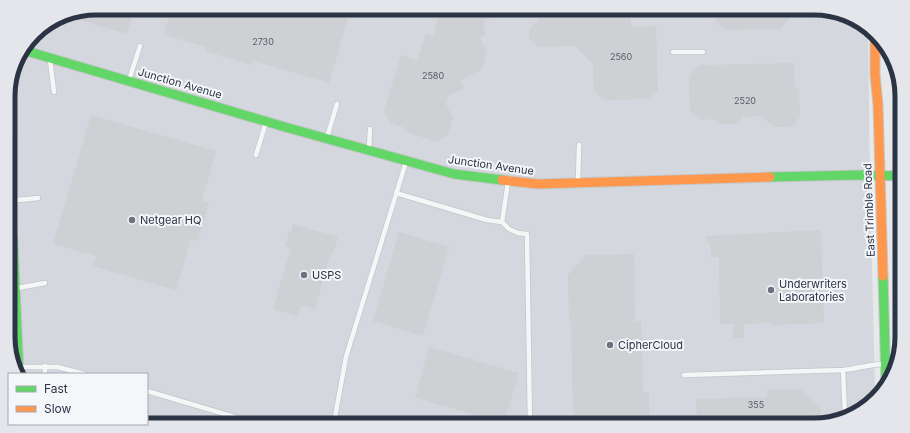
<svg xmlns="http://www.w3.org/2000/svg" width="910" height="433" font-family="Inter,sans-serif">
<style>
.built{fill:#d4d7dd}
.building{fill:#ced0d3}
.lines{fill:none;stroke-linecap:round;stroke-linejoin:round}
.lane-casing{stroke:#c4c6c8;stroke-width:6}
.fast-casing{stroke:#c4c6c8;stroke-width:11}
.slow-casing{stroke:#c4c6c8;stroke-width:11}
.lane{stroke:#f5f6f7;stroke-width:4.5}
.fast{stroke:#63d668;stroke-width:9}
.slow{stroke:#ff974d;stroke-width:9}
.poi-dot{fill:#6c737f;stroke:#f4f6f9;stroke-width:1.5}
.labels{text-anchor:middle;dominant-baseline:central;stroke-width:4;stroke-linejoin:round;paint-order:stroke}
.number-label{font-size:9px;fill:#545c69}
.street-label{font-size:11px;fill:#2b3445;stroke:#f4f6f9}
.poi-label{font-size:11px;fill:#2b3445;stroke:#f4f6f9;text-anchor:start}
.rim{fill:none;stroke:#2b3445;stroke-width:5}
</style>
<rect width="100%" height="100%" fill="#e6e8ea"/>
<polygon class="built" points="96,8 814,8 853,17 868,29 870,182 875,396 863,410 820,425 91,424 147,424 147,374 19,374 9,349 8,90 17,57 38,30 62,15"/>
<g class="building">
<polygon points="96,8 135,8 127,34 62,15"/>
<polygon points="172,8 351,8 329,83 253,61 252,65 205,51 206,47 164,35"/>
<polygon points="441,8 495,8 493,16 485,20 483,27 486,34 480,38 487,52 482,69 460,81 464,88 448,96 446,104 453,118 448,135 437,142 406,132 403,127 391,123 384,112 401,55 417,60 426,33 433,36"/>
<polygon points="537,8 631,8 631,27 656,26 658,90 649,99 604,100 594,91 593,64 575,46 538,47 529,38 529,29 538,20"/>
<polygon points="716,8 788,8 789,19 780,29 725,30 716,21"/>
<polygon points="794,63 794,85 799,90 800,117 791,127 773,127 762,116 743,117 737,124 718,124 714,119 700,120 690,111 689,75 699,65"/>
<polygon points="91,115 216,151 202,200 209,202 198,241 191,239 176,290 93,266 96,256 53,244"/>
<polygon points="293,224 338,237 333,254 331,253 315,309 301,305 297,316 273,309 291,247 285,246 289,232 291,232"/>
<polygon points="821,230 824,323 772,325 772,323 744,324 744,338 733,338 733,324 720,324 719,257 711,257 711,247 704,236"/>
<polygon points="399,232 449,247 423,336 373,321"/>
<polygon points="634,254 635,321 641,321 642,339 650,339 650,350 642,350 643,392 649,392 650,425 588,425 588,420 573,420 571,322 569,322 568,275 586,255"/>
<polygon points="429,347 519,373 504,423 415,398"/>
<polygon points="800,389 821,409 821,424 697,425 696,399 767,397 767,390"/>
</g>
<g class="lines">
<g class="lane-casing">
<g id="lane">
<polyline points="673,52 703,52"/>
<polyline points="50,60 54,92"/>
<polyline points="129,80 140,46"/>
<polyline points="327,137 337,104"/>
<polyline points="369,149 370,129"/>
<polyline points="256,155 266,122"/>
<polyline points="578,182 579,145"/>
<polyline points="396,193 487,220 502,222 509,229 518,233 527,234 530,425"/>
<polyline points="8,201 38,198"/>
<polyline points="502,222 508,182"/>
<polyline points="17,288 45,283"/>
<polyline points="45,366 45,374"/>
<polyline points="20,367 58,367 84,374"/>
<polyline points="843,370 845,416"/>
<path d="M684 375 843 370C857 369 870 364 884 364"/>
<polyline points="147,391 262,425"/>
<polyline points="359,425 335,417 346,357 406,162"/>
</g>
</g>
<g class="fast-casing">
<g id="fast">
<polyline points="23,50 285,127 454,174 502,180"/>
<polyline points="898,77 902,200"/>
<polyline points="770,177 858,175 902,176"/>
<polyline points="8,203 13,240 19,373"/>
<polyline points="883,276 886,384"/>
</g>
</g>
<g class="slow-casing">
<g id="slow">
<polyline points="875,35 875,75 878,105 883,276"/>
<polyline points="502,180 538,184 770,177"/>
</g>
</g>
<use href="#lane" class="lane"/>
<use href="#fast" class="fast"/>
<use href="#slow" class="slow"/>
</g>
<g class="poi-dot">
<circle cx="132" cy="220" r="4"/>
<circle cx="304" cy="275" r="4"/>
<circle cx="771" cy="290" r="4"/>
<circle cx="610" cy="345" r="4"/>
</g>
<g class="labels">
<g class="number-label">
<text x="263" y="41">2730</text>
<text x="621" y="56">2560</text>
<text x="433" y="75">2580</text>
<text x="745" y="100">2520</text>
<text x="756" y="404">355</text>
</g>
<g class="street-label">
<text transform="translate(180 83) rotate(16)">Junction Avenue</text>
<text transform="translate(491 165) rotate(8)">Junction Avenue</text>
<text transform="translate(869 210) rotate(-92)">East Trimble Road</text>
</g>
<g class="poi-label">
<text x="140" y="220">Netgear HQ</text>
<text x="312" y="275">USPS</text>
<text x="779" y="284">Underwriters<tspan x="779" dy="13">Laboratories</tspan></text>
<text x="618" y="345">CipherCloud</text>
</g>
</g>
<path d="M0 0H910V433H0ZM96 15H814A81 81 0 0 1 895 96V337A81 81 0 0 1 814 418H96A81 81 0 0 1 15 337V96A81 81 0 0 1 96 15Z" fill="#e4e6eb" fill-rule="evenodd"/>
<path class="rim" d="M96 15H814A81 81 0 0 1 895 96V337A81 81 0 0 1 814 418H96A81 81 0 0 1 15 337V96A81 81 0 0 1 96 15Z"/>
<rect x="8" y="373" width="140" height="52" fill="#f4f6f9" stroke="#a4a8b1"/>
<rect x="16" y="386" width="20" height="6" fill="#63d668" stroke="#a4a8b1"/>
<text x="44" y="393" font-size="12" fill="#2b3445">Fast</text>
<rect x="16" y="406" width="20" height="6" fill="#ff974d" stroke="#a4a8b1"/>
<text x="44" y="413" font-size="12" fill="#2b3445">Slow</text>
</svg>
